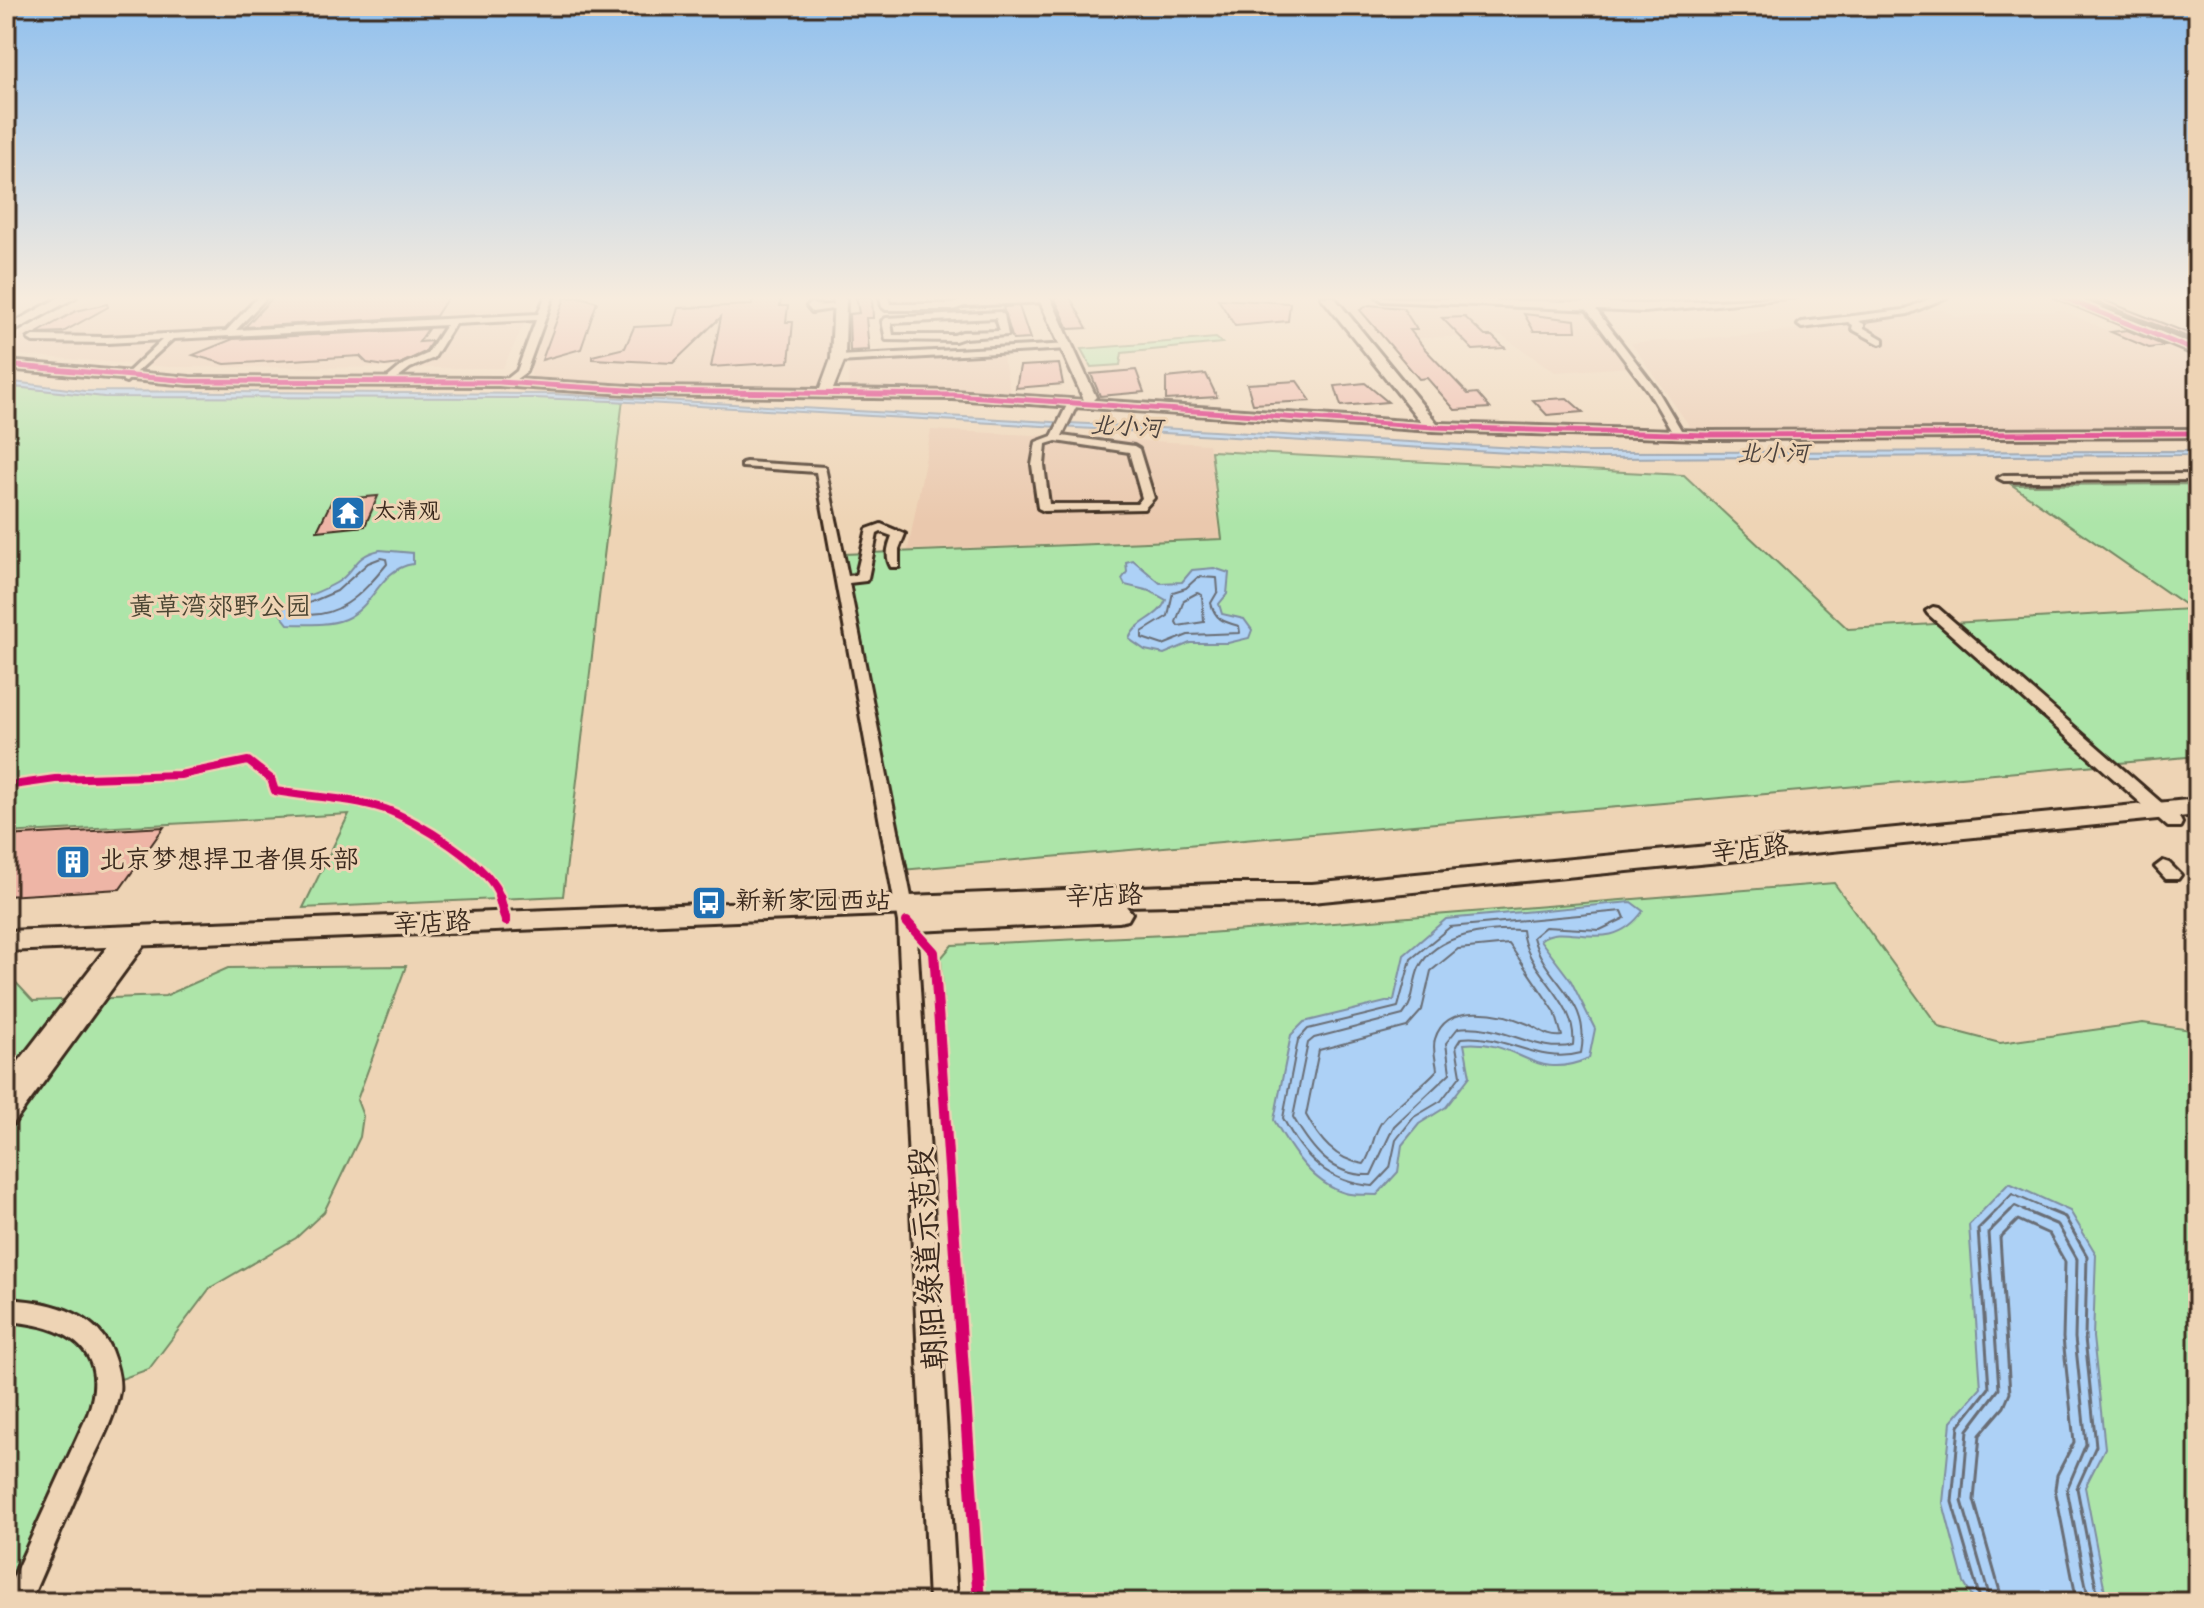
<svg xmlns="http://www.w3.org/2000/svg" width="2204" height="1608" font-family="'Indie Flower','LXGW WenKai TC',sans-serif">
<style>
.built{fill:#eac8ad}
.green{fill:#ade5a9;stroke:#748864;stroke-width:2}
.water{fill:#add1f6;stroke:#7f8ea0;stroke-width:2}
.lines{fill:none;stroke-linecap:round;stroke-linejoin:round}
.shore-far1{stroke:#696d74;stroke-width:2}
.shore{stroke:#696d74;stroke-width:3}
.building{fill:#eeb5a6;stroke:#3b2a1e;stroke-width:2}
.street-casing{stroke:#3b2a1e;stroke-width:6}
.secondary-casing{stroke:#3b2a1e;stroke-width:6}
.primary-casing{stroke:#3b2a1e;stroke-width:6}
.street{fill:#eed4b5;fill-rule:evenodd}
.secondary{fill:#eed4b5;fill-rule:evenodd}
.primary{fill:#eed4b5;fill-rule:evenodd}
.rail{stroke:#3b2a1e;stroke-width:2}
.cycleway-far3-casing{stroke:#eed4b5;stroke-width:8}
.cycleway-far2-casing{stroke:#eed4b5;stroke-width:13}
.cycleway-far1-casing{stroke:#eed4b5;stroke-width:15}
.cycleway-casing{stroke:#eed4b5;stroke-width:17}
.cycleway-far3{stroke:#d6006c;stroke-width:5}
.cycleway-far2{stroke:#d6006c;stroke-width:8}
.cycleway-far1{stroke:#d6006c;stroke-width:10}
.cycleway{stroke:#d6006c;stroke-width:12}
.labels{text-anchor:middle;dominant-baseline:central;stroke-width:6;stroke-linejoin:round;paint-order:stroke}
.far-poi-label{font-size:22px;fill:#3b2a1e;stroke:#eed4b5;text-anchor:start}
.far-water-label{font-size:24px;font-style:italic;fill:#4c433e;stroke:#eed4b5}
.park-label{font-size:26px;fill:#4c4633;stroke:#eed4b5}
.street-label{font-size:26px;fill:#3b2a1e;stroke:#eed4b5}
.poi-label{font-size:26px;fill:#3b2a1e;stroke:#eed4b5;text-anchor:start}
.near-street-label{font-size:32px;fill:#3b2a1e;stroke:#eed4b5}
</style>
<rect width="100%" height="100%" fill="#eed4b5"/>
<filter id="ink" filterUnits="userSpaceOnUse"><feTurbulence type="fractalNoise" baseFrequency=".0125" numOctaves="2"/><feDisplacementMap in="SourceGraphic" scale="16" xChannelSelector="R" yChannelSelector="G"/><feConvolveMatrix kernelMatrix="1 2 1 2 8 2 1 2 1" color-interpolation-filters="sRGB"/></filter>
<g filter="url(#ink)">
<g class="built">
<polygon points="93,297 537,297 503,368 170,367 6,354 6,343"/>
<polygon points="558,297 832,297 829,386 653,388 653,384 533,384 530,370"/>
<polygon points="1342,300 1585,308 1632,367 1555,372 1501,335 1374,340"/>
<polygon points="1941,309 1957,317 2061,310 2106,330 2122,329 2198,359 2198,430 1693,431 1631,343 1754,335"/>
<polygon points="1002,352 1011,395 848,386 849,361"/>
<polygon points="931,430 1209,444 1220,538 908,550"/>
</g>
<g class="green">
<polygon points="1216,338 1222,343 1122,353 1120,365 1091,367 1081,349"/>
<polygon points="6,384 80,394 562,396 623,399 563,896 303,908 349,814 6,833"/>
<polygon points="1211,451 1684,475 1848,629 2191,609 2012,485 2198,484 2198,756 902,870 844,554 1222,539"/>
<polygon points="1834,883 1939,1027 2000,1043 2143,1023 2198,1031 2198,1602 980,1602 941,958 952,945 1208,933"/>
<polygon points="406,966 357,1100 363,1116 360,1137 324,1212 296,1238 210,1288 149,1369 107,1384 6,1602 6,977 10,976 33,1001 165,996 228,968"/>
</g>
<g class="water">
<polygon points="6,381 84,391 553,394 1587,452 2198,451 2198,455 1597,458 611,401 533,398 104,397 6,386"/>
<path d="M380 550 413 553V564C379 569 375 606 345 619 328 626 307 624 288 624L278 611C298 598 317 594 336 583 356 572 352 556 380 550Z"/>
<path d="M1133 560 1160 583 1182 582 1192 570 1214 568 1229 573 1227 594 1219 604 1222 614 1244 619 1252 630 1249 638 1228 643H1190L1164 654 1145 650 1129 639C1136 620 1159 619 1166 600L1150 591 1125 585 1122 579 1127 572 1126 562Z"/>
<path d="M1631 902 1643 911C1609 959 1565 919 1540 940L1571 981 1595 1029 1589 1058C1531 1084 1522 1039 1464 1044L1470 1076 1446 1107 1419 1124 1402 1145 1398 1172 1377 1195C1367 1194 1354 1196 1345 1193 1311 1183 1290 1148 1274 1120L1291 1035 1304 1022 1394 1000 1404 955 1446 919Z"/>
<polygon points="2009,1183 2070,1211 2096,1254 2093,1337 2105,1448 2085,1487 2107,1602 1975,1602 1964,1583 1943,1503 1951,1422 1981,1388 1969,1225"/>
</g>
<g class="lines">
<g class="shore-far1">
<path d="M381 558 386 559 387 564C361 595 338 621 295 614V609L337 591 368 563Z"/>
<path d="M1198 577 1217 578 1218 591 1211 603C1215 620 1224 622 1239 626L1240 633 1188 635 1163 645 1142 638V632L1168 616 1173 592 1186 588Z"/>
<polygon points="1197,593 1202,595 1204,622 1178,626 1176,622 1184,600"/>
<path d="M1622 911 1625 918 1600 930 1545 927 1533 937C1545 984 1592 997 1581 1053 1538 1065 1504 1033 1461 1038L1456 1046 1461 1075 1441 1101 1414 1117 1396 1140 1390 1168 1373 1186C1328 1183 1303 1157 1283 1118L1298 1040 1308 1029 1398 1007 1411 959 1450 927Z"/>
<path d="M1522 930C1526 975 1578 997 1573 1045 1537 1055 1502 1022 1458 1028L1446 1043 1450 1073 1394 1126 1371 1175C1332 1177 1311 1148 1293 1117L1308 1043 1314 1038 1403 1015C1415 1001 1412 984 1419 968 1436 933 1489 929 1522 930Z"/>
<path d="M1509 944 1555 1012 1562 1036C1547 1038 1541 1029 1528 1024 1501 1012 1446 1001 1435 1039 1432 1049 1436 1060 1437 1070 1420 1089 1397 1102 1381 1123 1372 1136 1373 1152 1364 1164 1335 1160 1319 1139 1306 1115L1319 1050 1407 1027 1422 1010 1431 971 1458 949Z"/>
<polyline points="1995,1212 2012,1194 2053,1212"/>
<polyline points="2009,1212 2015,1206 2028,1212"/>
</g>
<g class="shore">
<polyline points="2023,1210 2058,1225 2077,1259 2075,1338 2086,1444 2067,1489 2089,1602"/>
<polyline points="2048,1210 2065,1217 2087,1256 2085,1338 2096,1446 2077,1488 2099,1602"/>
<polyline points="1981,1602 1952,1502 1959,1426 1989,1388 1978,1229 1997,1210"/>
<polyline points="1991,1602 1962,1501 1968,1430 1999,1389 1988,1233 2011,1210"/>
<polyline points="2003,1602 1974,1500 1980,1435 2004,1407 2010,1393 2000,1238 2018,1220 2049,1234 2065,1262 2063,1338 2074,1442 2057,1475 2055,1489 2077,1602"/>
</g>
</g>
<g class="building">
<polygon points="273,297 448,297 436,316 245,327"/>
<polygon points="581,297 597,302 581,349 542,360 565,298"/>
<polygon points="753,297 781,297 780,306 788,306 786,322 793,322 789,362 711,367 721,317 673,363 592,359 592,356 625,348 634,327 673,325 678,308 752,305"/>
<polygon points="856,297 872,297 873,318 866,318 869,350 850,351 849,314 859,313"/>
<polygon points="1054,297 1070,297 1087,328 1069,329"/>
<polygon points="2084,297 2096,297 2198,337 2198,341"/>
<polygon points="1218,299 1290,303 1288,321 1235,326"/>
<polygon points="107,304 108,307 63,332 37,333 76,311"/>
<polygon points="1369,305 1403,308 1417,330 1410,330 1425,349 1468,394 1477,393 1490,408 1455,410 1427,378 1419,379 1360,310"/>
<polygon points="1019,306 1030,339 1013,340 1003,307"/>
<polygon points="1524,314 1575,320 1576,331 1534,331"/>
<polygon points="1465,317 1485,336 1492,336 1505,348 1473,350 1442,318"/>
<polygon points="428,329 419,342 432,341 425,352 400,364 385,366 367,363 360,356 225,364 193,355 233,339"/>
<polygon points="2127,330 2165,346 2149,348 2111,332"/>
<polygon points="1059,364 1063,384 1016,388 1020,366"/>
<polygon points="1136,370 1144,392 1100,396 1091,374"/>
<polygon points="1206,374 1217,397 1166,400 1166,378"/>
<polygon points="1297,381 1311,401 1253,404 1247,384"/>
<polygon points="1365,383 1388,402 1341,406 1335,386"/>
<polygon points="1567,398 1583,412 1547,415 1533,400"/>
<polygon points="378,496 365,526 317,531 332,500"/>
<polygon points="164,827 120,889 6,896 6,836"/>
</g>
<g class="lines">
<g class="street-casing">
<g id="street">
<polygon points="258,297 267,297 236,330 538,314 545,297 553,297 526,372 508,385 503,382 517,371 536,320 455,324 434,358 410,368 388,385 385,384 385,380 404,364 427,354 446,325 173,339 126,382 123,381 123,377 162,340 107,343 33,342 28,339 33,336 107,337 226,331"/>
<polygon points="880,297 888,297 890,304 952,304 963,300 1023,297 1049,299 1045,302 964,306 953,310 886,310 882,307"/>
<polygon points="1934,297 1947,297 1908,314 1858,321 1864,324 1864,328 1883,339 1883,343 1880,344 1852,329 1853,325 1848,322 1802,328 1798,325 1802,322 1903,310"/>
<polygon points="1584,302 1590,302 1656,388 1684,435 1683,437 1675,437 1648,391 1584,306"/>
<path d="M811 303C821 309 835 301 845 307L812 312 807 306Z"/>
<path d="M1000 312 1004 315 1008 335 964 338 955 341 886 340 882 321 886 318ZM996 318 1000 331 962 332 954 335H893L891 323Z"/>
<polygon points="1071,344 1071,348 1068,349 838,362 833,359 838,356"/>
<path d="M1069 401 1078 403 1062 436 1134 446 1139 449 1154 498 1144 509 1044 511 1038 508 1032 465 1036 442 1052 436ZM1056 441 1129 452 1142 498 1137 504H1049L1044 465 1046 444Z"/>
<path d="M746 462 825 467 848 576 856 575 867 529 881 524 905 534 899 549V567H891C885 556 888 547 892 536L881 532 877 534 868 578 866 581 849 583 916 922 957 1602H929L898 922 816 472 742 467V463Z"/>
<polygon points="2198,474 2198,480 2004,481 1998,478 2004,475"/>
<polygon points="1933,607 1938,608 2180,819 2182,823 2180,827 2168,827 1928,614 1926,611"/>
<polygon points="2163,861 2169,863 2181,875 2178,879 2166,879 2155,867"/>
<polygon points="124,932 132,936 140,932 146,933 149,938 13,1124 6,1127 6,1078 118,933"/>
<path d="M6 1299C46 1301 93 1310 111 1350 116 1363 121 1378 119 1392 114 1422 96 1450 84 1478 66 1519 48 1560 30 1602H6V1593L88 1414C112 1347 64 1325 6 1321Z"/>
</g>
</g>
<g class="secondary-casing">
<g id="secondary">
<polygon points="60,297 76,297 6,336 6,327"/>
<polygon points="834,297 846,297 845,359 833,389 953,391 1084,400 1038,297 1050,297 1096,397 1093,400 1421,422 1321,297 1334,297 1437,423 1707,431 2198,429 2198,437 1707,439 1433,431 953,399 644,395 499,386 190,385 6,369 6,361 190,377 499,378 644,387 820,389 831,359"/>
<polygon points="1377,297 1644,304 1798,297 1644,312 1383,301"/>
</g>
</g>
<g class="primary-casing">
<g id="primary">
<polygon points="2056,297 2075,297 2198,347 2198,356"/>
<polygon points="2198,799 2198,815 1312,902 1126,906 1132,913 1128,920 1119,922 916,931 907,929 903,922 910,914 6,951 6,931 1218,884 1312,884"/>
</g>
</g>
<use href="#street" class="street"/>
<use href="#secondary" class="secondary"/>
<use href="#primary" class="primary"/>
<polyline class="rail" points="2082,297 2198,343"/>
<g class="cycleway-far3-casing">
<g id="cycleway-far3">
<polyline points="2062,297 2198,352"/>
<polyline points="6,365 190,381 499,382 644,391 953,395 1433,427 1707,435 2198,433"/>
</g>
</g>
<g class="cycleway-far2-casing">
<path id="cycleway-far2" d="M6 786 55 779 180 775 248 761 271 779 275 791C310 797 352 798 385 809 416 820 492 866 500 898"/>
</g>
<g class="cycleway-far1-casing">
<g id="cycleway-far1">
<polyline points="499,896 506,921"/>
<polyline points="907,922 934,952 952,1212"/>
</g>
</g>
<g class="cycleway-casing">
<polyline id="cycleway" points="952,1210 979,1602"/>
</g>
<use href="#cycleway-far3" class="cycleway-far3"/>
<use href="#cycleway-far2" class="cycleway-far2"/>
<use href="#cycleway-far1" class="cycleway-far1"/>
<use href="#cycleway" class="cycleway"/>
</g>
</g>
<linearGradient id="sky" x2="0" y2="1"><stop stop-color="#90c0ee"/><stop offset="0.57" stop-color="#f7ecde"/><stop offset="1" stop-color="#f7ecde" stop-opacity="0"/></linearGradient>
<rect width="2204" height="523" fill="url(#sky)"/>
<defs>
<g id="temple-square" transform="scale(1.8)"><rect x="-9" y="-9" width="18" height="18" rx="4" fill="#1f6fb2" stroke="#eed4b5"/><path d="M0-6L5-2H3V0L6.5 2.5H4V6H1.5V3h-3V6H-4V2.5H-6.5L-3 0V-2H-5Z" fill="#fff"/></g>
<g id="building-square" transform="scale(1.8)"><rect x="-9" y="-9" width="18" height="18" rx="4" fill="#1f6fb2" stroke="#eed4b5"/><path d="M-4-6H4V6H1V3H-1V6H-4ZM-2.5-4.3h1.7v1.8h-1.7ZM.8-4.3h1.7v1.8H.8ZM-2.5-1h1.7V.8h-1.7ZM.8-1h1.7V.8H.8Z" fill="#fff"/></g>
<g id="bus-square" transform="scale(1.8)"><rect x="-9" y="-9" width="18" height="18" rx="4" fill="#1f6fb2" stroke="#eed4b5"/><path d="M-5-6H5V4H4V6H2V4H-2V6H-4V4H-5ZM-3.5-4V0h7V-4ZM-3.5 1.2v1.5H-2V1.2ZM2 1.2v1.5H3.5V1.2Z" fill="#fff"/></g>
</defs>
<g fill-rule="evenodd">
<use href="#temple-square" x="348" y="513"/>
<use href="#building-square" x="73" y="862"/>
<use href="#bus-square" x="709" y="903"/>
</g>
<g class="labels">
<g class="far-poi-label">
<text x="374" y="513">太清观</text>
</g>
<g class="far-water-label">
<text transform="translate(1126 429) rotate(3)">北小河</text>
<text x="1773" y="455">北小河</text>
</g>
<g class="park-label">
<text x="220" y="609">黄草湾郊野公园</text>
</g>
<g class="street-label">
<text transform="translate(1750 851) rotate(-6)">辛店路</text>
<text transform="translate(1104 898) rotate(-2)">辛店路</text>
<text transform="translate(432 925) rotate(-3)">辛店路</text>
</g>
<g class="poi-label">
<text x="99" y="862">北京梦想捍卫者俱乐部</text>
<text x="735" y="903">新新家园西站</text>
</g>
<g class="near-street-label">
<text transform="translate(931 1258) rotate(-94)">朝阳绿道示范段</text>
</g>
</g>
<rect width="2204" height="1608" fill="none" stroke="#eed4b5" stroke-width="32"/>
<rect x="16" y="16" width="2172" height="1576" fill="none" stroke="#3b2a1e" stroke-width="3" filter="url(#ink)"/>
</svg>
